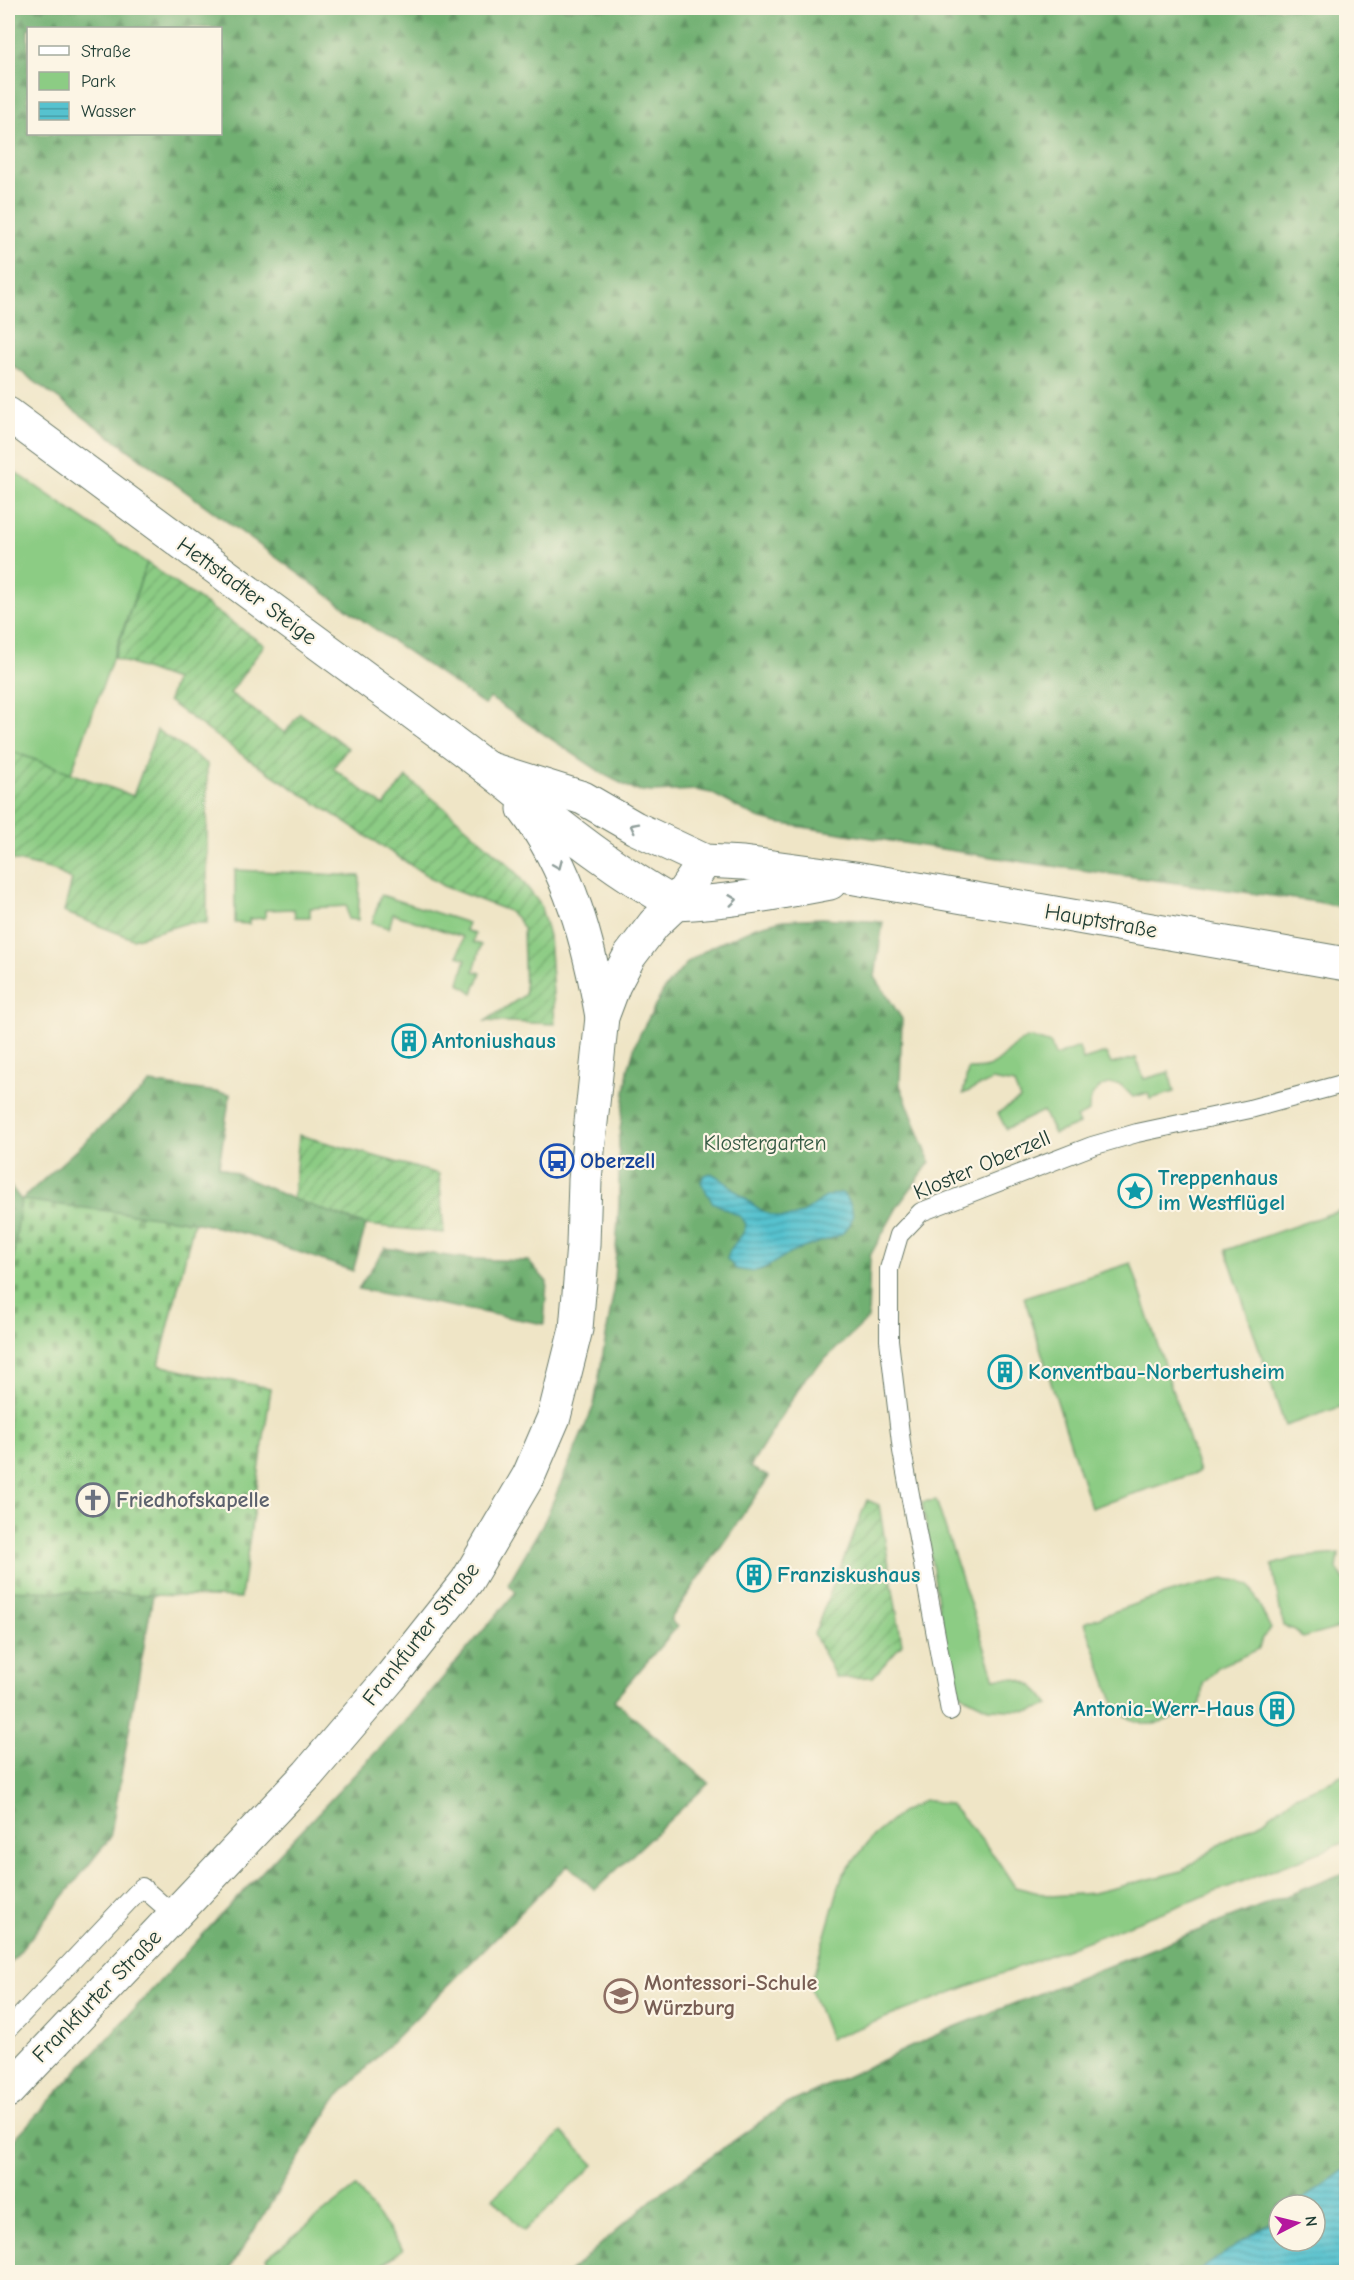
<svg xmlns="http://www.w3.org/2000/svg" width="1354" height="2280" font-family="'Comic Neue',sans-serif">
<style>
.green{fill:#8ccc84;stroke:#56845c;stroke-width:1.5}
.forest{fill:url(#forest-firs);stroke:#487653;stroke-width:1.5;fill-rule:evenodd}
.cemetery{fill:url(#cemetery-stones);stroke:#56845c;stroke-width:1.5}
.garden{fill:url(#garden-furrows);stroke:#56845c;stroke-width:1.5}
.water{fill:url(#water-rules);stroke:#3a8082;stroke-width:1.5}
.lines{fill:none;stroke-linecap:round;stroke-linejoin:round}
.lane-casing{stroke:#687867;stroke-width:20}
.secondary-casing{stroke:#687867;stroke-width:35}
.lane{stroke:#fff;stroke-width:18}
.secondary{stroke:#fff;stroke-width:33}
.oneway{stroke:#8f9e9a}
.labels{text-anchor:middle;dominant-baseline:central;stroke-width:4.5;stroke-linejoin:round;paint-order:stroke}
.street-label{font-size:22px;fill:#1f3d34;stroke:#fcf5e5}
.culture-label{font-size:22px;font-weight:bold;fill:#0d838f;stroke:#fcf5e5;text-anchor:start}
.park-label{font-size:22px;fill:#355a44;stroke:#fcf5e5}
.transit-label{font-size:22px;font-weight:bold;fill:#164399;stroke:#fcf5e5;text-anchor:start}
.worship-label{font-size:22px;font-weight:bold;fill:#5b616d;stroke:#fcf5e5;text-anchor:start}
.education-label{font-size:22px;font-weight:bold;fill:#785e54;stroke:#fcf5e5;text-anchor:start}
</style>
<defs>
<pattern id="forest-firs" width="22" height="20" patternUnits="userSpaceOnUse" patternTransform="scale(1.5)"><rect width="22" height="20" fill="#71b072"/><path d="M5 1l3.5 6h-7zM16 11l3.5 6h-7z" fill="#5c905e"/></pattern>
<pattern id="cemetery-stones" width="16" height="16" patternUnits="userSpaceOnUse" patternTransform="scale(1.5)"><rect width="16" height="16" fill="#8ccc84"/><path d="M2 7V4a2 2 0 0 1 4 0v3zM10 15v-3a2 2 0 0 1 4 0v3z" fill="#72a76d"/></pattern>
<pattern id="garden-furrows" width="10" height="10" patternUnits="userSpaceOnUse" patternTransform="scale(1.5)"><rect width="10" height="10" fill="#8ccc84"/><path d="M-1 1l2-2M0 10L10 0M9 11l2-2" fill="none" stroke="#72a76d"/></pattern>
<pattern id="water-rules" width="6" height="5" patternUnits="userSpaceOnUse" patternTransform="scale(1.5)"><rect width="6" height="5" fill="#56c2cf"/><path d="M0 2.5h6" fill="none" stroke="#479fa9"/></pattern>
</defs>
<rect width="100%" height="100%" fill="#fcf5e5"/>
<filter id="ink" filterUnits="userSpaceOnUse"><feTurbulence type="fractalNoise" baseFrequency=".0167" numOctaves="2"/><feDisplacementMap in="SourceGraphic" scale="12" xChannelSelector="R" yChannelSelector="G"/><feConvolveMatrix kernelMatrix="1 2 1 2 8 2 1 2 1" color-interpolation-filters="sRGB"/></filter>
<filter id="wash" filterUnits="userSpaceOnUse"><feTurbulence type="fractalNoise" baseFrequency=".008" numOctaves="4" result="noise"/><feDisplacementMap in="SourceGraphic" scale="24" xChannelSelector="R" yChannelSelector="G"/><feGaussianBlur stdDeviation="1.35" result="paint"/><feColorMatrix in="noise" values="0 0 0 0 0 0 0 0 0 0 0 0 0 0 0 0 0 1.4 0 .05"/><feComposite in="paint" operator="in"/></filter>
<g filter="url(#wash)">
<rect width="100%" height="100%" fill="#efe5c6"/>
<g class="green">
<polygon points="8,467 147,563 71,773 8,750"/>
<polygon points="235,870 360,876 358,920 348,919 347,906 310,908 310,917 295,917 294,909 265,910 265,918 249,919 249,924 235,923"/>
<polygon points="381,895 468,923 465,930 475,934 473,942 481,945 474,971 481,973 473,993 459,983 466,959 458,956 463,937 393,914 389,928 372,923"/>
<path d="M1032 1038 1051 1044 1055 1056 1079 1047 1083 1060 1106 1053 1111 1064 1136 1058 1144 1079 1169 1072 1174 1092 1150 1099 1148 1093 1133 1097 1121 1085C1102 1080 1088 1092 1089 1112L1076 1118 1079 1124 1054 1134 1043 1111 1006 1129 998 1113 1020 1099 1014 1084 992 1080 963 1094 968 1069C974 1069 982 1069 988 1067 1005 1062 1012 1040 1032 1038Z"/>
<polygon points="1346,1208 1346,1405 1285,1426 1226,1250"/>
<polygon points="1131,1263 1199,1472 1091,1508 1024,1297"/>
<path d="M936 1500 995 1679C1019 1674 1037 1685 1049 1705L1031 1711 990 1709 966 1697 958 1691 946 1651 922 1502Z"/>
<polygon points="1339,1554 1337,1569 1346,1583 1346,1626 1303,1638 1295,1630 1283,1626 1272,1565 1294,1558"/>
<path d="M1225 1579 1239 1581 1250 1586 1271 1629 1262 1638 1259 1649 1218 1667 1203 1684 1201 1703 1195 1709 1155 1724H1145L1125 1717 1113 1701 1085 1623C1131 1604 1177 1589 1225 1579Z"/>
<polygon points="1346,1774 1346,1842 830,2039 810,1987 842,1876 873,1836 902,1812 924,1800 949,1804 972,1828 996,1858 1015,1887 1051,1896 1093,1893 1182,1871 1225,1841 1263,1821 1294,1797"/>
<polygon points="562,2132 594,2165 524,2231 493,2198"/>
<polygon points="356,2187 403,2249 373,2272 277,2272 266,2258"/>
</g>
<g class="forest">
<path d="M8 8H1346V911V908L1317 902 1030 863 777 823 758 818 711 793 696 790 652 792 634 790 605 775 490 698 485 705 362 620 8 362ZM28 28H220V134H28Z"/>
<polygon points="822,918 883,922 875,977 902,1019 900,1085 930,1162 898,1206 870,1256 868,1319 806,1377 750,1467 769,1477 670,1620 677,1627 614,1700 709,1783 595,1890 568,1865 337,2097 228,2272 8,2272 8,2146 220,1916 412,1714 516,1592 508,1584 545,1520 594,1405 613,1296 619,1204 619,1138 628,1070 635,1045 641,1032 665,988 688,962 709,948 756,927 783,920"/>
<polygon points="150,1083 230,1094 219,1166 293,1199 366,1225 353,1271 247,1234 194,1222 21,1200 8,1300 8,1183 21,1200"/>
<polygon points="385,1248 472,1259 528,1261 547,1282 544,1324 358,1289"/>
<polygon points="8,1585 9,1590 153,1595 110,1838 8,1966"/>
<polygon points="1346,1872 1346,2169 1295,2205 1279,2205 1279,2216 1197,2272 569,2272 655,2197 781,2107 947,2030"/>
</g>
<polygon class="cemetery" points="21,1200 194,1222 159,1365 199,1375 271,1388 241,1598 9,1590 8,1300"/>
<g class="garden">
<polygon points="147,563 264,645 230,693 285,733 300,713 348,748 333,768 384,806 406,777 448,811 513,869 540,904 549,936 555,1024 485,1021 525,995 523,929 517,918 506,910 443,886 245,757 168,701 175,680 114,658"/>
<polygon points="157,730 207,764 207,923 187,923 133,939 64,912 72,880 54,870 8,859 8,750 133,796"/>
<polygon points="299,1135 439,1174 444,1233 366,1225 293,1199"/>
<polygon points="867,1500 879,1505 902,1644 873,1677 836,1678 814,1634"/>
</g>
<g class="water">
<path d="M711 1173C740 1187 764 1230 801 1214 815 1207 825 1192 842 1193 857 1207 856 1223 840 1235 822 1242 802 1247 785 1256 764 1267 762 1275 736 1269L727 1259C729 1244 745 1238 746 1224L741 1217 712 1202 701 1182 704 1175Z"/>
<polygon points="1346,2169 1346,2272 1197,2272 1279,2216 1279,2241 1315,2241 1315,2205 1295,2205"/>
</g>
</g>
<g filter="url(#ink)">
<g class="lines">
<g class="lane-casing">
<g id="lane">
<polyline points="950,1711 902,1451 889,1340 889,1269 899,1235 921,1212 1092,1146 1137,1133 1250,1109 1346,1083"/>
<polyline points="8,2029 142,1887 174,1915"/>
</g>
</g>
<g class="secondary-casing">
<g id="secondary">
<path d="M8 414C156 524 305 634 454 743 527 797 596 860 675 904"/>
<polyline points="487,768 583,798 635,828 705,861 743,863 855,878 1346,964"/>
<path d="M524 809C570 869 589 943 602 1017"/>
<path d="M675 904C728 902 778 893 830 883"/>
<polyline points="8,2091 308,1774 390,1678 467,1581 529,1475 554,1417 576,1329 583,1245 585,1180 602,1017 614,985 629,957 654,924 675,904 705,861"/>
</g>
</g>
<use href="#lane" class="lane"/>
<use href="#secondary" class="secondary"/>
</g>
<defs><path id="oneway-chevron" d="M-2-3.5L2.5 0L-2 3.5" fill="none" stroke-width="1.6" stroke-linecap="round" stroke-linejoin="round" transform="scale(1.5)"/></defs>
<g class="oneway">
<use href="#oneway-chevron" transform="translate(634 827) rotate(-153)"/>
<use href="#oneway-chevron" transform="translate(558 865) rotate(67)"/>
<use href="#oneway-chevron" transform="translate(733 900) rotate(-7)"/>
</g>
</g>
<defs>
<g id="building-ring" transform="scale(1.725)"><circle r="9.5" fill="#fcf5e5" stroke="#0f9aa8" stroke-width="1.5"/><path d="M-4-6H4V6H1V3H-1V6H-4ZM-2.5-4.3h1.7v1.8h-1.7ZM.8-4.3h1.7v1.8H.8ZM-2.5-1h1.7V.8h-1.7ZM.8-1h1.7V.8H.8Z" fill="#0f9aa8"/></g>
<g id="bus-ring" transform="scale(1.725)"><circle r="9.5" fill="#fcf5e5" stroke="#1a4fb4" stroke-width="1.5"/><path d="M-5-6H5V4H4V6H2V4H-2V6H-4V4H-5ZM-3.5-4V0h7V-4ZM-3.5 1.2v1.5H-2V1.2ZM2 1.2v1.5H3.5V1.2Z" fill="#1a4fb4"/></g>
<g id="sight-ring" transform="scale(1.725)"><circle r="9.5" fill="#fcf5e5" stroke="#0f9aa8" stroke-width="1.5"/><path d="M0-6L1.8-2.2L6-1.7L2.9 1.2L3.7 5.4L0 3.3L-3.7 5.4L-2.9 1.2L-6-1.7L-1.8-2.2Z" fill="#0f9aa8"/></g>
<g id="church-ring" transform="scale(1.725)"><circle r="9.5" fill="#fcf5e5" stroke="#6b7280" stroke-width="1.5"/><path d="M-1.2-6h2.4v3.5h3.3v2.4h-3.3V6h-2.4V-.1h-3.3v-2.4h3.3Z" fill="#6b7280"/></g>
<g id="school-ring" transform="scale(1.725)"><circle r="9.5" fill="#fcf5e5" stroke="#8d6e63" stroke-width="1.5"/><path d="M0-5L7-2L0 1L-7-2ZM-4 1L0 2.5L4 1V4Q0 6-4 4Z" fill="#8d6e63"/></g>
</defs>
<g fill-rule="evenodd">
<use href="#building-ring" x="409" y="1041"/>
<use href="#bus-ring" x="557" y="1161"/>
<use href="#sight-ring" x="1135" y="1191"/>
<use href="#building-ring" x="1005" y="1372"/>
<use href="#church-ring" x="93" y="1500"/>
<use href="#building-ring" x="754" y="1575"/>
<use href="#building-ring" x="1277" y="1709"/>
<use href="#school-ring" x="621" y="1996"/>
</g>
<g class="labels">
<g class="street-label">
<text transform="translate(247 591) rotate(36)">Hettstadter Steige</text>
<text transform="translate(1101 921) rotate(10)">Hauptstraße</text>
<text transform="translate(982 1165) rotate(-23)">Kloster Oberzell</text>
<text transform="translate(421 1634) rotate(-52)">Frankfurter Straße</text>
<text transform="translate(97 1996) rotate(-46)">Frankfurter Straße</text>
</g>
<g class="culture-label">
<text x="432" y="1041">Antoniushaus</text>
<text x="1158" y="1178">Treppenhaus<tspan x="1158" dy="25">im Westflügel</tspan></text>
<text x="1028" y="1372">Konventbau-Norbertusheim</text>
<text x="777" y="1575">Franziskushaus</text>
<text x="1254" y="1709" text-anchor="end">Antonia-Werr-Haus</text>
</g>
<g class="park-label">
<text x="765" y="1143">Klostergarten</text>
</g>
<g class="transit-label">
<text x="580" y="1161">Oberzell</text>
</g>
<g class="worship-label">
<text x="116" y="1500">Friedhofskapelle</text>
</g>
<g class="education-label">
<text x="644" y="1983">Montessori-Schule<tspan x="644" dy="25">Würzburg</tspan></text>
</g>
</g>
<rect width="1354" height="2280" fill="none" stroke="#fcf5e5" stroke-width="30"/>
<rect x="27" y="27" width="195" height="108" fill="#fcf5e5" stroke="#a4ab9e" stroke-width="1.5"/>
<rect x="39" y="46" width="30" height="9" fill="#ffffff" stroke="#a4ab9e" stroke-width="1.5"/>
<text x="81" y="57" font-size="18" fill="#1f3d34">Straße</text>
<rect x="39" y="72" width="30" height="18" fill="#8ccc84" stroke="#a4ab9e" stroke-width="1.5"/>
<text x="81" y="87" font-size="18" fill="#1f3d34">Park</text>
<rect x="39" y="102" width="30" height="18" fill="url(#water-rules)" stroke="#a4ab9e" stroke-width="1.5"/>
<text x="81" y="117" font-size="18" fill="#1f3d34">Wasser</text>
<g transform="translate(1297 2223) rotate(83)"><circle r="28" fill="#fcf5e5" stroke="#a4ab9e" stroke-width="1.5"/>
<path d="M0-4.5L10 22L0 15L-10 22Z" fill="#b5179e"/>
<text y="-9" font-size="16" font-weight="bold" text-anchor="middle" fill="#1f3d34">N</text>
</g>
</svg>
